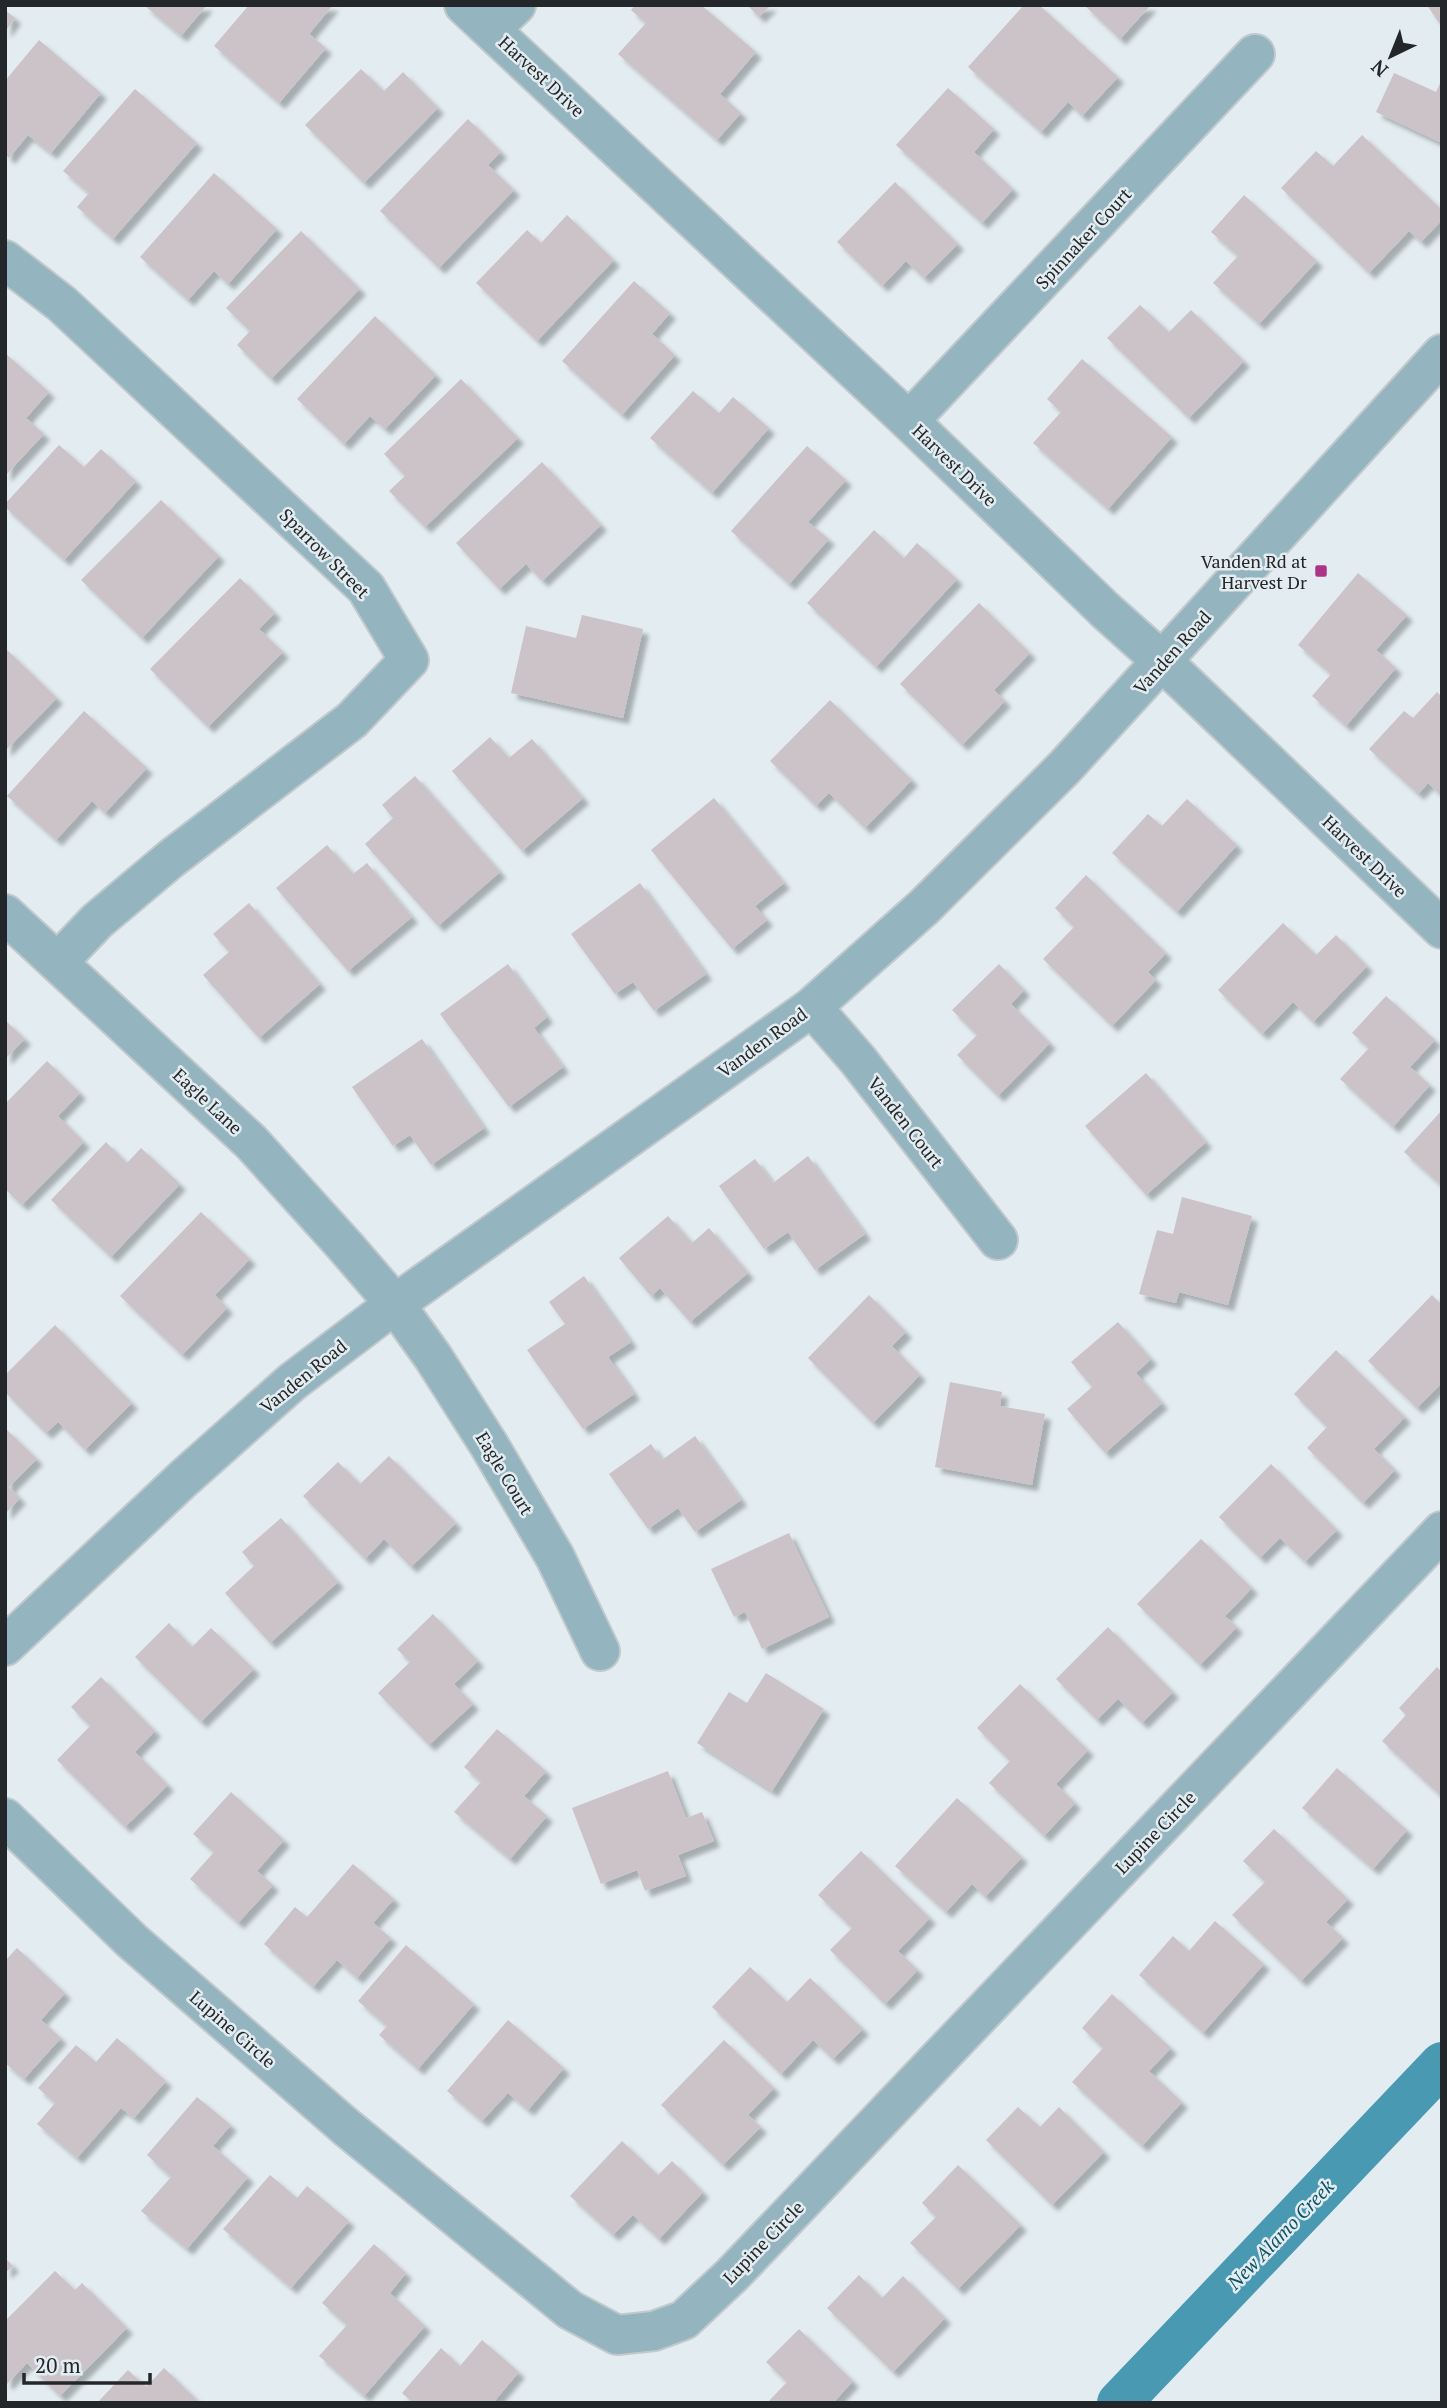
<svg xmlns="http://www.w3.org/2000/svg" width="1447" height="2408" font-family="'PT Serif',serif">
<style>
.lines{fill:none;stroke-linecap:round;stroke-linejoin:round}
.canal{stroke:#4999b3;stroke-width:44}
.building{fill:#cbc3c7;filter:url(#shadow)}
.minor-casing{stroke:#c1c9cc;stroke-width:42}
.minor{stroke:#94b4c0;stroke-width:38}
.poi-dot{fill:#ad3387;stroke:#e3ecf0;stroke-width:2.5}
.labels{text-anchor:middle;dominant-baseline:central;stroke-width:5;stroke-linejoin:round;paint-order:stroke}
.street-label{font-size:18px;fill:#242729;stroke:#e3ecf0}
.poi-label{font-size:18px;fill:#242729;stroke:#e3ecf0;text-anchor:end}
.water-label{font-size:19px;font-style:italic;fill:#0c5164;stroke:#e3ecf0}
</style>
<defs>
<filter id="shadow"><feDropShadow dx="6" dy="6" stdDeviation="2" flood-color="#0004"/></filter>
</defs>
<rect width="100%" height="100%" fill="#e3ecf0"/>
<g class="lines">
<polyline class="canal" points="1119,2403 1442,2064"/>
</g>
<g class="building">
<polygon points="144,5 207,5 181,36"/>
<polygon points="249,5 333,5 309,34 326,48 279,103 214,46"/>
<polygon points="635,5 701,5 756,52 720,94 741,113 717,140 618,54 646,23 631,10"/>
<polygon points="747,5 771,5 759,17"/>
<polygon points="1024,5 1039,5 1118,77 1082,116 1068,102 1041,132 968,67"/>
<polygon points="1084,5 1151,5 1120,39"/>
<polygon points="1427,5 1442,5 1442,22 1439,23"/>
<polygon points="5,10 15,18 5,32"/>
<polygon points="39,40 101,93 51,153 28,135 9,158 5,154 5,81"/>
<polygon points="361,69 384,91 403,72 438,108 364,183 305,125"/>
<polygon points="1394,73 1436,92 1442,79 1442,143 1376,112"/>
<polygon points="948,88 994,129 974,152 1013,189 982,223 896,145"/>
<polygon points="135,89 197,143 113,239 77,207 89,193 63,171"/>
<polygon points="468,119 501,152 488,165 514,190 439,268 380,211"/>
<polygon points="1362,135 1442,210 1442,220 1421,242 1409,231 1369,273 1281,188 1316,151 1333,166"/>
<polygon points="214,173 277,229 228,284 214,271 188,300 140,257"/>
<polygon points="895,182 958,244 924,278 906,261 882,286 837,242"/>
<polygon points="1244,195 1317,261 1259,324 1213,283 1238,256 1211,232"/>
<polygon points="567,215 614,260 537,341 476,283 527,230 541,243"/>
<polygon points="301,231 360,289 271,379 237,345 250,331 226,308"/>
<polygon points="634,281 670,313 652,334 675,355 622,415 562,361"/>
<polygon points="1140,305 1169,332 1191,310 1244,361 1189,418 1107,338"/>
<polygon points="375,316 436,375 385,429 370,416 344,444 297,399"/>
<polygon points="5,353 49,392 26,418 44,434 5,476"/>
<polygon points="1082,359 1172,437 1108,509 1033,443 1061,412 1047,399"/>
<polygon points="461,379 518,438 425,527 389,491 405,476 384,454"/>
<polygon points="693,391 719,413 733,397 769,428 712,493 650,438"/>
<polygon points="59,445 84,467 101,449 136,481 64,560 5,507 5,504"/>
<polygon points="807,446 846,480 808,522 829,539 789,584 731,531"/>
<polygon points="542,462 601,525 542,581 526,564 499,589 456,543"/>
<polygon points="161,500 219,556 142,638 81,580"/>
<polygon points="874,530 904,558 917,543 957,579 876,667 807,603"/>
<polygon points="1358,573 1407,615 1376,650 1396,668 1346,726 1312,696 1331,674 1298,645"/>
<polygon points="240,578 275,613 259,629 283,652 208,727 150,669"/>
<polygon points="979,603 1030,653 994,690 1005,701 962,745 900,684"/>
<polygon points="582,615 643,629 623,718 511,693 526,626 576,638"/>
<polygon points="5,648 57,698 5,751"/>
<polygon points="1437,692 1442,697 1442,796 1428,783 1418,794 1369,749 1404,711 1413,718"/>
<polygon points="830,700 912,780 865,828 829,793 816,806 770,761"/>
<polygon points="84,711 147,768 105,813 92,801 56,840 7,796"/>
<polygon points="490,737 509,758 532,739 583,798 522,851 452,771"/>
<polygon points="415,776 500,872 438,926 365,844 393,818 382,805"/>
<polygon points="714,798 784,883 755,906 767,920 732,949 651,850"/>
<polygon points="1187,799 1237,845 1177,912 1112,853 1148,814 1162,826"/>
<polygon points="327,845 353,874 367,863 412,917 348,971 276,888"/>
<polygon points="1086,875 1166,953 1148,972 1156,980 1112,1026 1043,959 1074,927 1055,908"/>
<polygon points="640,883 706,974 654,1011 633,982 615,994 571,934"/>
<polygon points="249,903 320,984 259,1038 203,975 229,952 213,934"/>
<polygon points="1283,923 1316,955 1336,935 1367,966 1313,1022 1293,1002 1262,1034 1218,990"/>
<polygon points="508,964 547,1017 534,1028 563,1067 509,1107 440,1014"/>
<polygon points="999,964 1024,990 1011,1004 1050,1043 998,1096 957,1055 977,1035 952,1010"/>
<polygon points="1386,996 1435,1040 1410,1067 1430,1085 1393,1127 1340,1079 1369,1048 1352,1033"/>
<polygon points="5,1020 25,1039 5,1059"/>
<polygon points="422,1039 484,1128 431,1165 410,1135 393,1146 352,1087"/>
<polygon points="47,1061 80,1093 58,1116 84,1142 22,1205 5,1189 5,1104"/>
<polygon points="1146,1073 1206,1142 1146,1195 1085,1126"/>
<polygon points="1442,1110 1442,1186 1404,1152"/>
<polygon points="106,1142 127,1163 141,1148 180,1184 111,1257 51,1200"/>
<polygon points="808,1156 865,1234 815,1270 788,1232 764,1249 719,1186 755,1159 773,1183"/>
<polygon points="1182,1197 1252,1216 1228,1305 1179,1292 1176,1303 1139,1294 1157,1230 1173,1234"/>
<polygon points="201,1212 250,1259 215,1295 227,1308 182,1355 120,1296"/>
<polygon points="668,1216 692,1243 709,1228 748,1273 690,1322 660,1288 651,1296 619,1258"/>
<polygon points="584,1276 631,1342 608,1357 634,1394 583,1429 527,1350 565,1324 549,1302"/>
<polygon points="869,1295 906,1332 892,1346 920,1375 873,1423 808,1358"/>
<polygon points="1432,1295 1442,1305 1442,1383 1417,1408 1368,1361"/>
<polygon points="1118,1322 1151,1359 1136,1373 1162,1403 1105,1453 1067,1409 1092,1387 1071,1362"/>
<polygon points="55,1325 132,1403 85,1450 58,1422 46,1433 5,1392 5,1375"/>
<polygon points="1336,1350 1405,1417 1374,1449 1395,1470 1363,1503 1307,1448 1327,1427 1294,1394"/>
<polygon points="950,1382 1002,1392 1000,1406 1045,1414 1032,1485 935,1467"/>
<polygon points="5,1428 37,1459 9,1487 20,1498 5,1514"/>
<polygon points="695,1436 741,1500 695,1532 678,1508 648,1529 609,1474 651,1444 662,1460"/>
<polygon points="389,1456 456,1523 411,1567 384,1539 365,1559 303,1496 338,1462 360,1484"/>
<polygon points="1271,1464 1337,1530 1305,1562 1280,1538 1260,1558 1219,1517"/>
<polygon points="281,1518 338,1582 270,1643 225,1593 254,1566 242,1552"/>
<polygon points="789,1533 829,1617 762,1649 745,1612 734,1617 711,1569"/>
<polygon points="1201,1539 1252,1588 1225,1616 1237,1627 1200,1665 1137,1604"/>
<polygon points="433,1614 478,1661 454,1684 473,1704 429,1745 378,1693 410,1662 397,1649"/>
<polygon points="169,1623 192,1647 211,1628 254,1669 201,1722 135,1657"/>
<polygon points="1108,1627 1173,1692 1142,1723 1118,1699 1097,1720 1056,1679"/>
<polygon points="1437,1667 1442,1672 1442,1797 1382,1741 1406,1715 1399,1708"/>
<polygon points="766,1673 824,1709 772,1791 697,1743 729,1692 747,1703"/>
<polygon points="101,1677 155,1731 135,1752 168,1785 125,1827 57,1760 90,1726 71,1707"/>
<polygon points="1020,1684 1088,1750 1056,1784 1075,1803 1044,1836 989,1783 1010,1761 977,1728"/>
<polygon points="497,1729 546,1771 524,1796 547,1816 510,1859 454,1812 481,1782 464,1767"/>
<polygon points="1337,1768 1407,1830 1373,1869 1302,1808"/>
<polygon points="668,1771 686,1818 702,1812 714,1841 678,1855 686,1876 645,1891 637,1870 601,1884 572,1808"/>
<polygon points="231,1792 284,1840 257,1871 273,1885 238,1923 190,1879 214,1852 193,1834"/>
<polygon points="957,1798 1022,1857 985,1897 972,1884 946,1912 895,1866"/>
<polygon points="1274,1829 1348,1899 1326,1922 1343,1938 1301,1981 1232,1915 1265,1882 1243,1861"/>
<polygon points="861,1851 930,1918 898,1951 918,1970 885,2004 830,1950 852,1928 818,1895"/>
<polygon points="353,1864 394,1899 373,1923 391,1938 357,1978 337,1960 313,1987 264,1944 295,1907 307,1917"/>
<polygon points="1215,1921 1264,1964 1203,2033 1139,1975 1173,1936 1189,1951"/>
<polygon points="406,1945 474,2004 418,2069 379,2035 387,2026 358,2001"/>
<polygon points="17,1948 65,1993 41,2020 61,2038 24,2079 5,2063 5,1961"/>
<polygon points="750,1967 787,2002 810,1978 863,2029 833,2059 813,2040 781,2074 712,2007"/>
<polygon points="1112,1994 1171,2048 1149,2071 1182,2102 1142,2146 1072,2082 1103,2048 1082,2028"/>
<polygon points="508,2020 564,2068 528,2110 508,2093 482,2121 447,2091"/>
<polygon points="117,2038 166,2081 134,2118 121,2108 77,2158 37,2124 55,2103 38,2088 76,2045 96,2062"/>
<polygon points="724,2040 774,2088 748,2115 761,2127 723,2165 661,2105"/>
<polygon points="197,2097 231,2125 213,2146 248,2177 187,2249 141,2211 171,2177 147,2155"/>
<polygon points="1018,2107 1040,2127 1059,2107 1104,2152 1052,2205 986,2140"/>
<polygon points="622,2141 658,2175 672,2161 703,2192 659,2239 633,2215 613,2235 570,2196"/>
<polygon points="958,2165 1021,2225 958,2289 910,2243 936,2217 922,2203"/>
<polygon points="270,2175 297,2198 307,2186 349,2221 291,2288 223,2229"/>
<polygon points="374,2244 406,2273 390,2293 425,2326 364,2396 319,2356 347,2325 322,2303"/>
<polygon points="5,2258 13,2266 5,2273"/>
<polygon points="55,2271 75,2290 82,2283 127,2328 60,2396 27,2363 7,2384 5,2382 5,2321"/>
<polygon points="859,2275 882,2298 903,2276 945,2318 893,2372 827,2308"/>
<polygon points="799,2329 853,2381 833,2403 767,2403 787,2382 766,2362"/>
<polygon points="482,2340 519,2372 493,2403 413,2403 402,2393 441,2348 460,2366"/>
<polygon points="164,2368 200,2403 97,2403 128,2370 146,2387"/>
</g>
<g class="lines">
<g class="minor-casing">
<g id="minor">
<polyline points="464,5 909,421 1105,610 1163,662 1442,929"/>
<polyline points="491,29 516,5"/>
<polyline points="5,260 62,304 366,588 409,660 352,720 172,858 97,921 58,962"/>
<polyline points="909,421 1255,54"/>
<polyline points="5,914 251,1142 345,1246 395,1304 433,1357 489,1445 555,1557 600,1651"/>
<polyline points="812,1007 858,1060 998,1240"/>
<polyline points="5,1646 183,1479 292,1382 395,1304 812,1007 924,907 1064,768 1442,354"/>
<polyline points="5,1818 132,1941 346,2127 570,2310 617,2335 654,2331 684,2320 732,2275 1442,1531"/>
</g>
</g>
<use href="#minor" class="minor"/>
</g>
<rect class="poi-dot" x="1314" y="564" width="14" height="14" rx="3.5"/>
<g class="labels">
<g class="street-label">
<text transform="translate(542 76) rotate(43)">Harvest Drive</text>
<text transform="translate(1083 238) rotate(-47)">Spinnaker Court</text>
<text transform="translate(955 465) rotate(44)">Harvest Drive</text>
<text transform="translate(325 553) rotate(45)">Sparrow Street</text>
<text transform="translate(1172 652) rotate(-48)">Vanden Road</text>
<text transform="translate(1365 856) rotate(44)">Harvest Drive</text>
<text transform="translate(762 1042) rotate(-36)">Vanden Road</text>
<text transform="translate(208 1101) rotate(43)">Eagle Lane</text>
<text transform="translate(906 1122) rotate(52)">Vanden Court</text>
<text transform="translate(303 1376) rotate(-39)">Vanden Road</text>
<text transform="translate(505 1473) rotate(59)">Eagle Court</text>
<text transform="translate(1155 1832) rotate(-46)">Lupine Circle</text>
<text transform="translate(233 2029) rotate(41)">Lupine Circle</text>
<text transform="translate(763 2242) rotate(-46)">Lupine Circle</text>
</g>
<g class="poi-label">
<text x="1307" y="561">Vanden Rd at<tspan x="1307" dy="21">Harvest Dr</tspan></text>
</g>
<g class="water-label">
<text transform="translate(1280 2234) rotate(-46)">New Alamo Creek</text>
</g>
</g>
<rect width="1447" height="2408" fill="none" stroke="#242729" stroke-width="14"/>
<g transform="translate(1391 56) rotate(223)" stroke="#e3ecf0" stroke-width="5" paint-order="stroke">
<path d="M0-5L12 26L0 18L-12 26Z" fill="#242729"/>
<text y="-10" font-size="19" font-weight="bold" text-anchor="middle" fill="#242729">N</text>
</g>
<path d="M24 2373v10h126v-10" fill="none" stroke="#242729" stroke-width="3.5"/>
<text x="35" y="2373" font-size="21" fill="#242729" stroke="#e3ecf0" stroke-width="5" paint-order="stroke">20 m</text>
</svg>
